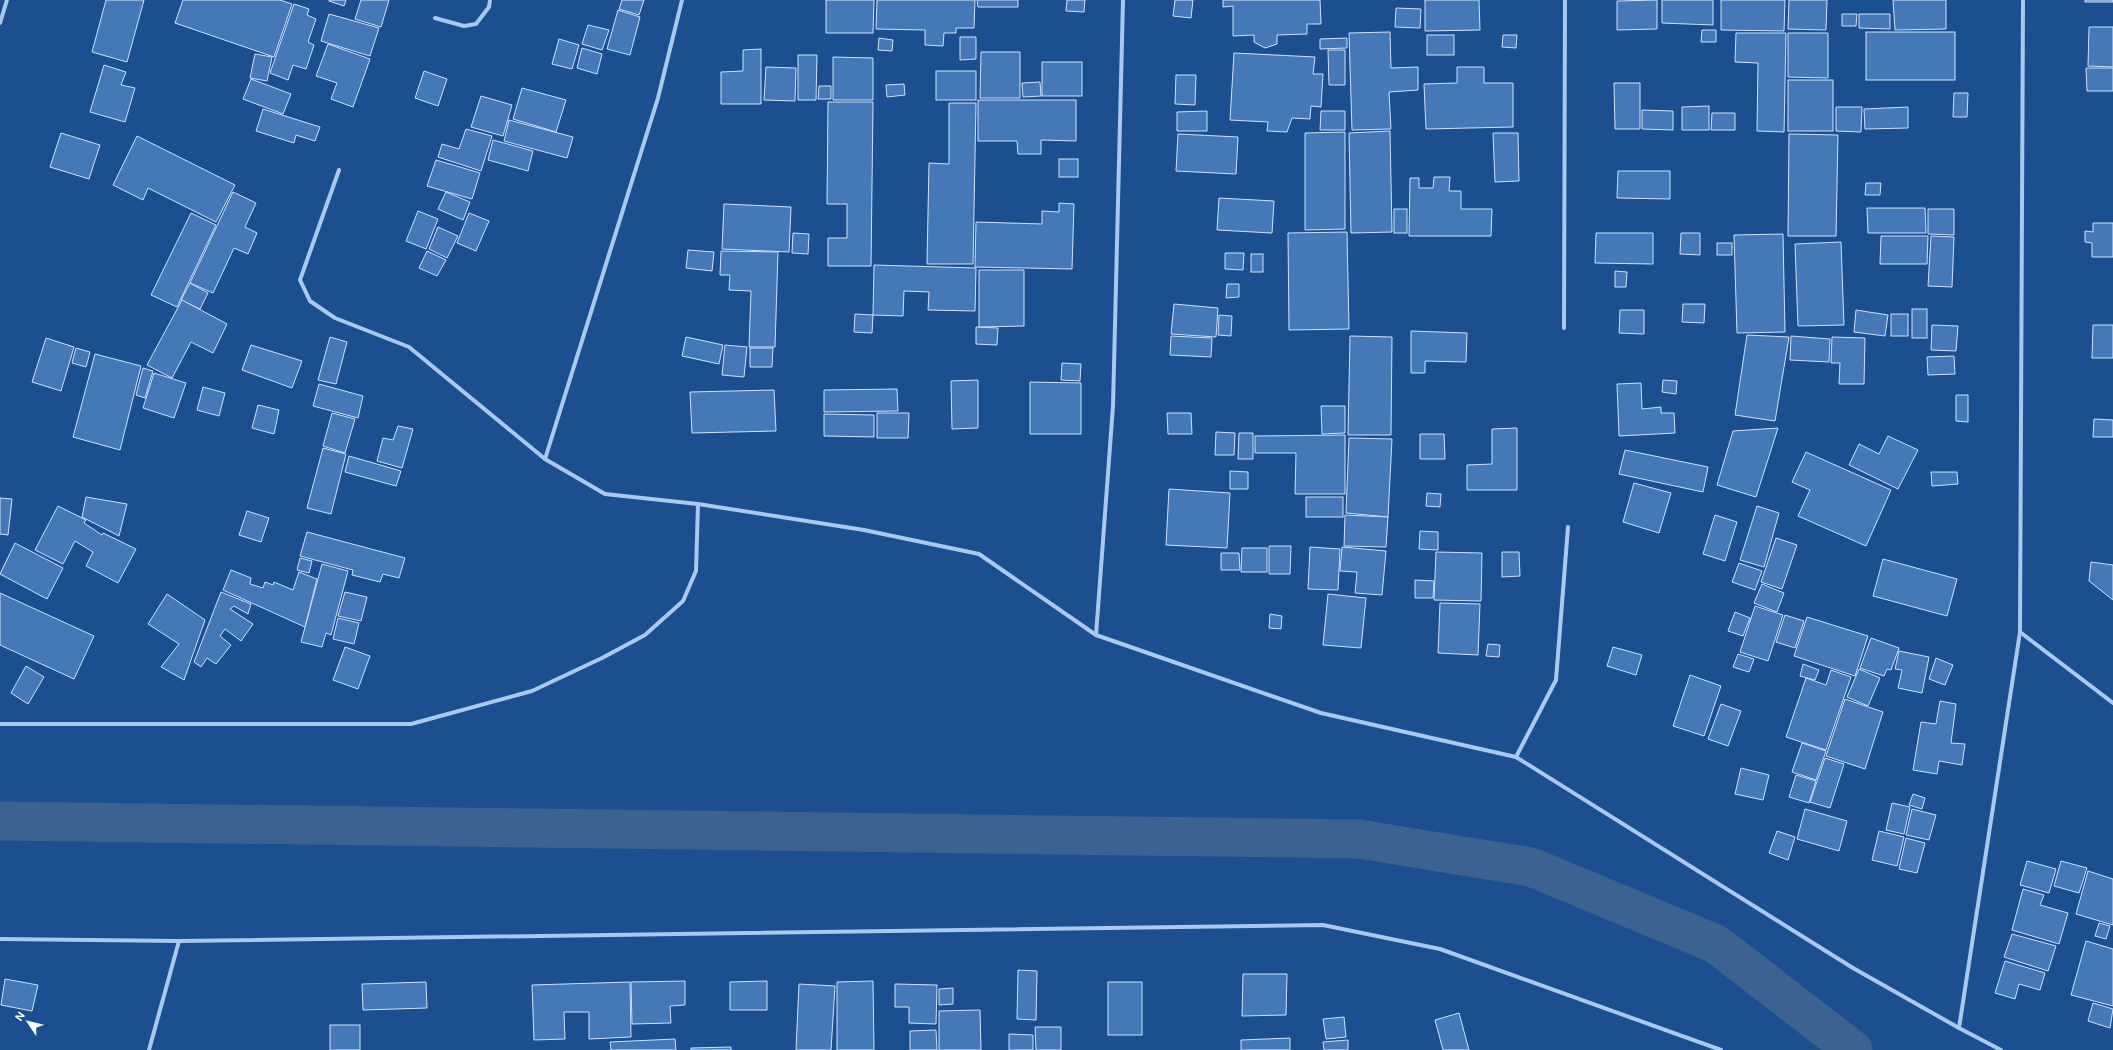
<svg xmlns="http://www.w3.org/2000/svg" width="2113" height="1050" font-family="'DM Sans',sans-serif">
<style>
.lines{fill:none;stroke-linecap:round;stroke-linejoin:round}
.canal{stroke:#3c6290;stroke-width:39}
.building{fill:#4478b7;stroke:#cfe3fa}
.minor{stroke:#a9c9ee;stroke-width:4}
</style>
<rect width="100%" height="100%" fill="#1b4f8f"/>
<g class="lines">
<polyline class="canal" points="0,821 1359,839 1531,867 1716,944 1853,1050"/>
</g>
<g class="building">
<polygon points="106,0 144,0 127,62 92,52"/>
<polygon points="183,0 280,0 292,4 274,57 175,23"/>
<polygon points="329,0 346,0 344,6 329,1"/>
<polygon points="361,0 389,0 381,27 355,19"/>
<polygon points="622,0 644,0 639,15 619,9"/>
<polygon points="826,0 874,0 873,33 826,33"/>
<polygon points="877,0 975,0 974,28 956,28 956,33 944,33 943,46 925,45 925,30 876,29"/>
<polygon points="977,0 1018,0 1018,7 978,7"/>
<polygon points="1067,0 1085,0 1084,12 1066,11"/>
<polygon points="1175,0 1193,0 1191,18 1173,16"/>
<polygon points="1223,0 1320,0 1321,24 1307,24 1307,34 1277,35 1277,44 1265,48 1254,42 1254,35 1233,36 1233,6 1223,7"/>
<polygon points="1425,0 1479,0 1480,30 1425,31"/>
<polygon points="1657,0 1657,29 1617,30 1617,1"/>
<polygon points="1662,0 1713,0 1713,25 1662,23"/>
<polygon points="1721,0 1785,0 1784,31 1721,30"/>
<polygon points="1789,0 1827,0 1826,30 1788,29"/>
<polygon points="1893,0 1946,0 1946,29 1895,30"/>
<rect x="2085" y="0" width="28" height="2"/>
<polygon points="294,4 309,9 307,15 316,19 308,42 314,45 306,69 293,65 288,80 270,73"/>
<polygon points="1396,8 1421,9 1420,28 1395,27"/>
<polygon points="618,10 640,17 630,55 607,49"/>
<polygon points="329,14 379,28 370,56 321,41"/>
<polygon points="1842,14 1857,14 1856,26 1842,26"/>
<polygon points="1859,14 1890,14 1890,29 1859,28"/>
<polygon points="588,25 609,30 602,50 582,44"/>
<polygon points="2089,27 2113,27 2113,67 2088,66"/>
<polygon points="1702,30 1716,30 1716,42 1701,42"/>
<polygon points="1390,32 1391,68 1418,67 1418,90 1389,92 1391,129 1352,130 1349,33"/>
<rect x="1866" y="32" width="89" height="48"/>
<polygon points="1736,33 1786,33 1784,132 1757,131 1758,63 1735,62"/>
<polygon points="1788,33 1828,33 1828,78 1788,77"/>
<rect x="1427" y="35" width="27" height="20"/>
<polygon points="1503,35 1517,35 1516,48 1502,47"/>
<polygon points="960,37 976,37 976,59 960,60"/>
<polygon points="879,38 893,40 892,51 878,50"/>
<polygon points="1347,38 1347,48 1320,49 1320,39"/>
<polygon points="559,39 579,45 572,69 552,64"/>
<polygon points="328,44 370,59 353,107 331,99 337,83 316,76"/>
<polygon points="582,48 602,54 597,74 577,68"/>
<polygon points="761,49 761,104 721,104 721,72 743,71 743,50"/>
<polygon points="1328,50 1345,50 1345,85 1329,85"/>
<polygon points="981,52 1020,52 1020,98 980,98"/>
<polygon points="1234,53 1315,57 1313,74 1323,74 1321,107 1311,106 1310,119 1292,118 1287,132 1267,131 1268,122 1230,120"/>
<polygon points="255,54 272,57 267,81 250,78"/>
<polygon points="798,55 817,55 816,100 798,100"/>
<polygon points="833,57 873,58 873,100 833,100"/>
<rect x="1042" y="62" width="40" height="34"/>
<polygon points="104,65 126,72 121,85 135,88 125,122 90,112"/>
<polygon points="766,67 796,68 795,101 764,100"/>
<polygon points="1457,67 1484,67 1484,83 1513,83 1513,127 1426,129 1424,84 1457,83"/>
<polygon points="2086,68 2113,68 2113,91 2087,91"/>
<polygon points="424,71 447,79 438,106 415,98"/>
<rect x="936" y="71" width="40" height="29"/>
<polygon points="1176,75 1196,75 1195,105 1175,104"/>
<polygon points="251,79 291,94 283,114 243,99"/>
<rect x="1788" y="80" width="45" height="51"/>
<polygon points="1040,82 1041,96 1023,97 1022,83"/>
<polygon points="1614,83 1640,83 1640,129 1615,129"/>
<polygon points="904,84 905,95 887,97 886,85"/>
<polygon points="819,86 831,86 831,99 818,99"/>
<polygon points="522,88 566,100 556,132 513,119"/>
<polygon points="1954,93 1968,93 1967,117 1953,117"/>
<polygon points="481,96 512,105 503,136 471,127"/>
<polygon points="978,100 1076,100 1076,141 1041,140 1041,154 1018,154 1017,141 978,141"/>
<polygon points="828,102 873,102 871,266 828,266 828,238 847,238 847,204 827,204"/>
<polygon points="949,103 976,103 973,264 927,264 929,163 949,164"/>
<polygon points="1709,106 1709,130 1682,130 1682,107"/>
<polygon points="1836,107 1862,107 1861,132 1836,131"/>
<polygon points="1908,107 1908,128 1865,129 1864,109"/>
<polygon points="263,109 320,127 315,141 296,135 294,143 256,131"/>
<polygon points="1642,110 1673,111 1673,130 1642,129"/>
<polygon points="1207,111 1207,131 1177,131 1177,112"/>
<polygon points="1321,111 1345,111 1345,130 1320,130"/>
<polygon points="1712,113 1735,113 1735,130 1711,130"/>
<polygon points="509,120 573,137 567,158 504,141"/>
<polygon points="466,129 492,136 481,171 438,157 442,144 459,149"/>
<polygon points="1390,131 1392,232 1351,233 1349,133"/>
<polygon points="1345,132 1345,229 1305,230 1305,133"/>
<polygon points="61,133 100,145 89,179 50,167"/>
<polygon points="1493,133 1518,133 1519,181 1495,182"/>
<polygon points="1178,134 1238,137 1236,174 1176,171"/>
<polygon points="1789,134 1838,135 1836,236 1788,236"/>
<polygon points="137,136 235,185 216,222 148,188 143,200 113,185"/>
<polygon points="493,140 533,151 528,171 488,160"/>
<rect x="1059" y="159" width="19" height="18"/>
<polygon points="436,160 480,173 472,199 427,186"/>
<polygon points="1618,171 1670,171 1670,199 1617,198"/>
<polygon points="1434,177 1450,177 1449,191 1461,191 1461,209 1492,209 1491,236 1409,236 1410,178 1419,178 1419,188 1433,188"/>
<polygon points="1866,183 1881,183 1880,195 1865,195"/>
<polygon points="233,192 256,203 245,227 257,233 248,254 234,248 213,293 190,283"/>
<polygon points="446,192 470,202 463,220 438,209"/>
<polygon points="1219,198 1274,201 1272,233 1217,230"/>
<polygon points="1059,203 1074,204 1072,269 975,267 976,222 1042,224 1042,211 1059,212"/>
<polygon points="724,204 791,207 789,252 722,249"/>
<polygon points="1867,208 1925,208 1926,233 1868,233"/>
<rect x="1394" y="209" width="13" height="24"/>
<polygon points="1928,209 1954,209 1954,235 1928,234"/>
<polygon points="418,211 438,219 426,249 406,241"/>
<polygon points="191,213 216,225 177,307 151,295"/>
<polygon points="469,213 489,221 476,251 457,243"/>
<polygon points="2093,223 2113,223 2113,257 2092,257 2092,243 2085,242 2085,231 2093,232"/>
<polygon points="438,227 458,236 447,258 429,249"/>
<polygon points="1347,232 1349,329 1289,330 1288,233"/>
<polygon points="793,233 809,234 808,254 792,253"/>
<polygon points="1596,233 1653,233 1653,264 1595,263"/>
<polygon points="1681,233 1700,233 1700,255 1680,254"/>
<polygon points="1783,234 1785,332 1737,333 1734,235"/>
<polygon points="1881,236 1928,236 1927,264 1880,264"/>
<polygon points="1931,236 1954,237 1952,287 1928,286"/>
<polygon points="1841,242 1844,325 1798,326 1795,244"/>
<rect x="1717" y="243" width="15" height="12"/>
<polygon points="688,250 714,252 712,271 686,268"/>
<polygon points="427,251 446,260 437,276 419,268"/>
<polygon points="721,251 778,252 775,347 749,347 751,291 729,290 730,275 720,275"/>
<polygon points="1225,253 1244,253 1243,270 1225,269"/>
<rect x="1251" y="254" width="12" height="18"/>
<polygon points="874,265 976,268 975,311 928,310 929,292 904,291 903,316 873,315"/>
<polygon points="979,270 1024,270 1024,326 979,327"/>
<polygon points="1615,271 1627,272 1626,287 1615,287"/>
<polygon points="190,283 208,293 200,309 181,300"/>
<polygon points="1227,284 1239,284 1239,297 1226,298"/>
<polygon points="182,300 227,324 213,353 191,342 172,378 147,365"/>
<polygon points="1174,304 1218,308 1216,337 1171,334"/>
<polygon points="1683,304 1705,304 1704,323 1682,322"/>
<rect x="1912" y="309" width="15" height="29"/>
<polygon points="1620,310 1644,310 1644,334 1619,333"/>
<polygon points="1856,310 1888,315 1885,336 1854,332"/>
<polygon points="855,314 873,315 872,333 854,332"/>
<rect x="1891" y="314" width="17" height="22"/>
<polygon points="1219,315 1232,316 1231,336 1218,335"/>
<polygon points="1932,325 1958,326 1956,351 1931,350"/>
<polygon points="2093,325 2113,325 2113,358 2092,358"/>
<polygon points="976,327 998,328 997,345 976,344"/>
<polygon points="1411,331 1467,333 1466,362 1425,361 1425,373 1411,373"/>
<polygon points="1747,335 1789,337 1775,421 1735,415"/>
<polygon points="1171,336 1212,338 1211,357 1170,355"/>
<polygon points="1350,336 1392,337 1391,435 1348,435"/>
<polygon points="1791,336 1830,339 1829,362 1790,360"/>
<polygon points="330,337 347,342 336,384 318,380"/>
<polygon points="686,337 723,345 719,364 682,356"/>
<polygon points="1832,337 1865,338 1864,384 1839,384 1840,363 1831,363"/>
<polygon points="46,338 74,347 61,391 32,382"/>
<polygon points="251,345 302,361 292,388 242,370"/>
<polygon points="725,345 747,347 744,377 722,375"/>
<polygon points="76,348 90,352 86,367 72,363"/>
<polygon points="750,348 773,348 772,367 750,367"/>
<polygon points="95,354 141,366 120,450 73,437"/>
<polygon points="1954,356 1955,374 1928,375 1927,357"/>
<polygon points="1062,363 1081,364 1080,381 1061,380"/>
<polygon points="143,368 153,371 145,398 136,395"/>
<polygon points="154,373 186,383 174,418 143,408"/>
<polygon points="978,380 978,428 952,429 951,381"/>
<polygon points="1663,380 1677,381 1676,394 1662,392"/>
<polygon points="1030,382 1081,383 1081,434 1030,434"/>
<polygon points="1641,383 1642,409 1661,407 1661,413 1674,413 1675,433 1619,436 1617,384"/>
<polygon points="319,384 363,396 358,418 313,406"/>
<polygon points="203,387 225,393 219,416 197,410"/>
<polygon points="897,389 898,411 824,412 824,390"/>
<polygon points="774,390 776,431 692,433 690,392"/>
<polygon points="1956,395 1968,395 1968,422 1956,421"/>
<polygon points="258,405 279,410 274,434 252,428"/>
<polygon points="1321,406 1345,406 1345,433 1322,434"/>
<polygon points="332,413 355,419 345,453 323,446"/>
<polygon points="877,413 909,413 908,438 877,438"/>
<polygon points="1167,413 1191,413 1192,434 1168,434"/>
<polygon points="824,414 874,415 874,437 824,436"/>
<polygon points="2094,419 2113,420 2113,437 2093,437"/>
<polygon points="398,426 413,429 402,468 377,461 383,438 393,440"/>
<polygon points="1517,428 1517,490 1467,490 1467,465 1492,464 1492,429"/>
<polygon points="1778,428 1756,497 1717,485 1733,431"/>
<polygon points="1216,432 1235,433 1234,455 1215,455"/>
<polygon points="1239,433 1253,433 1253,459 1238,459"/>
<polygon points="1420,434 1444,434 1445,459 1420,459"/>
<polygon points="1345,435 1345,494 1295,494 1296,453 1255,453 1255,436"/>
<polygon points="1888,436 1918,450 1898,489 1849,465 1859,444 1879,454"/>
<polygon points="1349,438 1392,439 1388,517 1346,513"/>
<polygon points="323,448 346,454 331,514 307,508"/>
<polygon points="1625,450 1708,467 1703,492 1619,474"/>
<polygon points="1806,452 1891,490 1866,546 1798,516 1810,490 1792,482"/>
<polygon points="349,456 401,471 396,486 345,472"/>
<polygon points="1230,471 1248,472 1248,489 1230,489"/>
<polygon points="1931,472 1957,472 1958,484 1932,486"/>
<polygon points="1634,483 1671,493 1659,533 1623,522"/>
<polygon points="1169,489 1230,493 1227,548 1166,545"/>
<polygon points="1427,493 1441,494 1440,507 1426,506"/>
<polygon points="86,497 127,504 119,536 82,517"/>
<rect x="1306" y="497" width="37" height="20"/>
<polygon points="0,498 12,499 8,535 0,534"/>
<polygon points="58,506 86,520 84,523 102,535 103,533 136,549 118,583 86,566 93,552 75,541 63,564 35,550"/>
<polygon points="1757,506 1779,513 1764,567 1740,560"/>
<polygon points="247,511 269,518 261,542 239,535"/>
<polygon points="1345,515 1388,517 1386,547 1344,546"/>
<polygon points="1715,515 1737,522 1725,561 1703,554"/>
<polygon points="1420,531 1438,532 1438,550 1419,549"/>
<polygon points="307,532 405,558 399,578 383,574 380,582 352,575 353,570 300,556"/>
<polygon points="1776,538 1797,545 1782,589 1761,582"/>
<polygon points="15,543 63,568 47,599 0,574"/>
<polygon points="1269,546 1291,546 1290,574 1269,574"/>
<polygon points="1310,547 1340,549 1338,590 1308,589"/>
<polygon points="1342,547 1386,551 1382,595 1355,593 1357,572 1340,571"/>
<polygon points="1242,548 1267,548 1267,572 1241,572"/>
<polygon points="1436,552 1482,553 1481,601 1434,600"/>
<polygon points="1502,552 1519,552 1520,576 1502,577"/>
<polygon points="1221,553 1239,553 1240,570 1221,570"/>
<polygon points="300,558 312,561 309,573 297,570"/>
<polygon points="1883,559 1957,579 1947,616 1873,596"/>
<polygon points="2091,562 2113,565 2113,600 2089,581"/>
<polygon points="1739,563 1762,571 1755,590 1732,582"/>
<polygon points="322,564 348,571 331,635 326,633 322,647 301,642"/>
<polygon points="231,570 251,578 250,584 263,588 265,582 273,585 274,582 293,590 299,572 317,579 305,627 223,590"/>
<polygon points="1415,580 1434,581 1433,598 1415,598"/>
<polygon points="1762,584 1784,593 1777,612 1754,603"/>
<polygon points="221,592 251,604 248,614 234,606 230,609 253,624 241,641 225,629 220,636 231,645 216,664 207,658 201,667 194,662"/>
<polygon points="345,592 367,597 361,621 338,616"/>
<polygon points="0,593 94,636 74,679 0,645"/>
<polygon points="167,594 205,620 184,680 161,667 179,644 148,624"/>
<polygon points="1328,594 1366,598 1361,648 1323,645"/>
<polygon points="1440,603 1480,604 1478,655 1438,653"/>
<polygon points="1755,606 1783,615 1768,661 1740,652"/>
<polygon points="1735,612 1750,618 1743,636 1728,631"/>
<polygon points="1270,614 1282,616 1281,629 1269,628"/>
<polygon points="1785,615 1804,621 1795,648 1776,642"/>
<polygon points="1807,617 1868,636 1855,676 1794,656"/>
<polygon points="338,618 359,623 354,644 333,639"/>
<polygon points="1871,638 1899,648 1891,670 1887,669 1884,676 1860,668"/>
<polygon points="1488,644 1500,645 1499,657 1486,656"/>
<polygon points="345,647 370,656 358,689 333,680"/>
<polygon points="1613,647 1642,655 1636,675 1607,666"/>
<polygon points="1899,651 1929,657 1922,693 1898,688 1902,670 1895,669"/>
<polygon points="1738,654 1754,659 1749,672 1733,667"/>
<polygon points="1936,658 1953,665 1945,685 1929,679"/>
<polygon points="1803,664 1819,670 1815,680 1800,676"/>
<polygon points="26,666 44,677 28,704 11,693"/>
<polygon points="1859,669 1880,678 1868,706 1847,697"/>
<polygon points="1831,670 1851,677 1826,750 1786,737 1806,678 1826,685"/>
<polygon points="1690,675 1721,686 1704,736 1673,726"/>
<polygon points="1845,699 1883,712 1865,769 1826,756"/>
<polygon points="1940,701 1956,704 1951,743 1965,744 1962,765 1939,761 1937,774 1913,770 1921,722 1936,724"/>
<polygon points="1721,704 1741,711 1728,746 1708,739"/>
<polygon points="1802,743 1826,751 1816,780 1792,772"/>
<polygon points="1825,758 1844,764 1830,808 1810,802"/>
<polygon points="1741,768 1769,775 1763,800 1735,794"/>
<polygon points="1796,775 1816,781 1809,803 1789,797"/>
<polygon points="1913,794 1925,798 1922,809 1909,805"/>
<polygon points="1892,803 1910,807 1904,834 1886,830"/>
<polygon points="1805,809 1847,821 1839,851 1797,839"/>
<polygon points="1912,809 1936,815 1929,840 1906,835"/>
<polygon points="1777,831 1795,837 1788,860 1769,853"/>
<polygon points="1879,831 1904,837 1897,866 1872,860"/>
<polygon points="1906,838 1925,843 1917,873 1899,869"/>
<polygon points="2027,861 2056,869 2049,893 2020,885"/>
<polygon points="2061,861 2087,868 2079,893 2054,886"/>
<polygon points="2088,871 2113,879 2113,925 2076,914"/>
<polygon points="2023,889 2044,895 2040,905 2068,913 2059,944 2012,930"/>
<polygon points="2099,923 2110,926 2106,939 2095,936"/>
<polygon points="2012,934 2056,946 2048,971 2004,957"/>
<polygon points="2086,941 2113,949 2113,1006 2071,995"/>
<polygon points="2005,961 2045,973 2040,990 2019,984 2015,999 1995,993"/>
<polygon points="1018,970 1037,971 1036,1020 1017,1019"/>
<polygon points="1243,974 1287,974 1286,1015 1242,1016"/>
<polygon points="5,979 38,985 32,1011 1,1005"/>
<polygon points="685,981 685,1005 670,1006 671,1023 632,1024 631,982"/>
<polygon points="767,981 767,1010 730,1010 730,982"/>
<polygon points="873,981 874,1050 837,1050 837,982"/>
<polygon points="426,982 427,1008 363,1010 362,984"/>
<polygon points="630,982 631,1037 589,1039 589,1012 564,1012 565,1039 534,1040 532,985"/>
<rect x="1108" y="982" width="34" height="53"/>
<polygon points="799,984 835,986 831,1050 796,1050"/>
<polygon points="895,984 937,985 936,1024 909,1023 909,1007 895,1007"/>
<polygon points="953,988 953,1004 939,1005 939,989"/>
<polygon points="2093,1003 2113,1009 2110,1028 2088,1021"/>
<polygon points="980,1010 981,1050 939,1050 939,1011"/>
<polygon points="1459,1013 1469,1050 1443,1050 1435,1020"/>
<polygon points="1344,1017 1346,1037 1326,1039 1323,1019"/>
<rect x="330" y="1025" width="30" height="25"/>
<polygon points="1035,1027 1061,1027 1061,1050 1036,1050"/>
<polygon points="936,1030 937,1050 910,1050 910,1031"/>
<polygon points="1009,1034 1033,1035 1033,1050 1009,1050"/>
<polygon points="1290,1038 1290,1050 1241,1050 1241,1040"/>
<polygon points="675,1039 676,1050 611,1050 610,1042"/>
<polygon points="1348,1040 1348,1050 1324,1050 1323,1042"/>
<polygon points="731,1047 731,1050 691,1050 691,1048"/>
</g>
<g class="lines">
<g class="minor">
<polyline points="435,18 464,26 476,24 489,7 490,0"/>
<polyline points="0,23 7,0"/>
<polyline points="339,170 300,280 310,301 335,318 409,347 545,459 605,494 698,504 864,530 979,554 1096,635 1321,713 1516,757 1853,968 1959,1028 2001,1050"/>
<polyline points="1564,328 1565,0"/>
<polyline points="545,459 658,98 682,0"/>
<polyline points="2020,632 2113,703"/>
<polyline points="1096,635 1113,406 1123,0"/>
<polyline points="0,724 411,724 532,691 602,658 645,635 683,601 696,571 698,504"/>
<polyline points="1516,757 1556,680 1568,527"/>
<polyline points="0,939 179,941 1323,925 1440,949 1721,1050"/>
<polyline points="1959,1028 2020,632 2023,0"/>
<polyline points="149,1050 179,941"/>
</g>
</g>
<g transform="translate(28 1022) rotate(305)" stroke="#1b4f8f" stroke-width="3" paint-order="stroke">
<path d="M0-3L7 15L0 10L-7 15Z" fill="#ffffff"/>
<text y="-6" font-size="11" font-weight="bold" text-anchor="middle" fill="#ffffff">N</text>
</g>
</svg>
